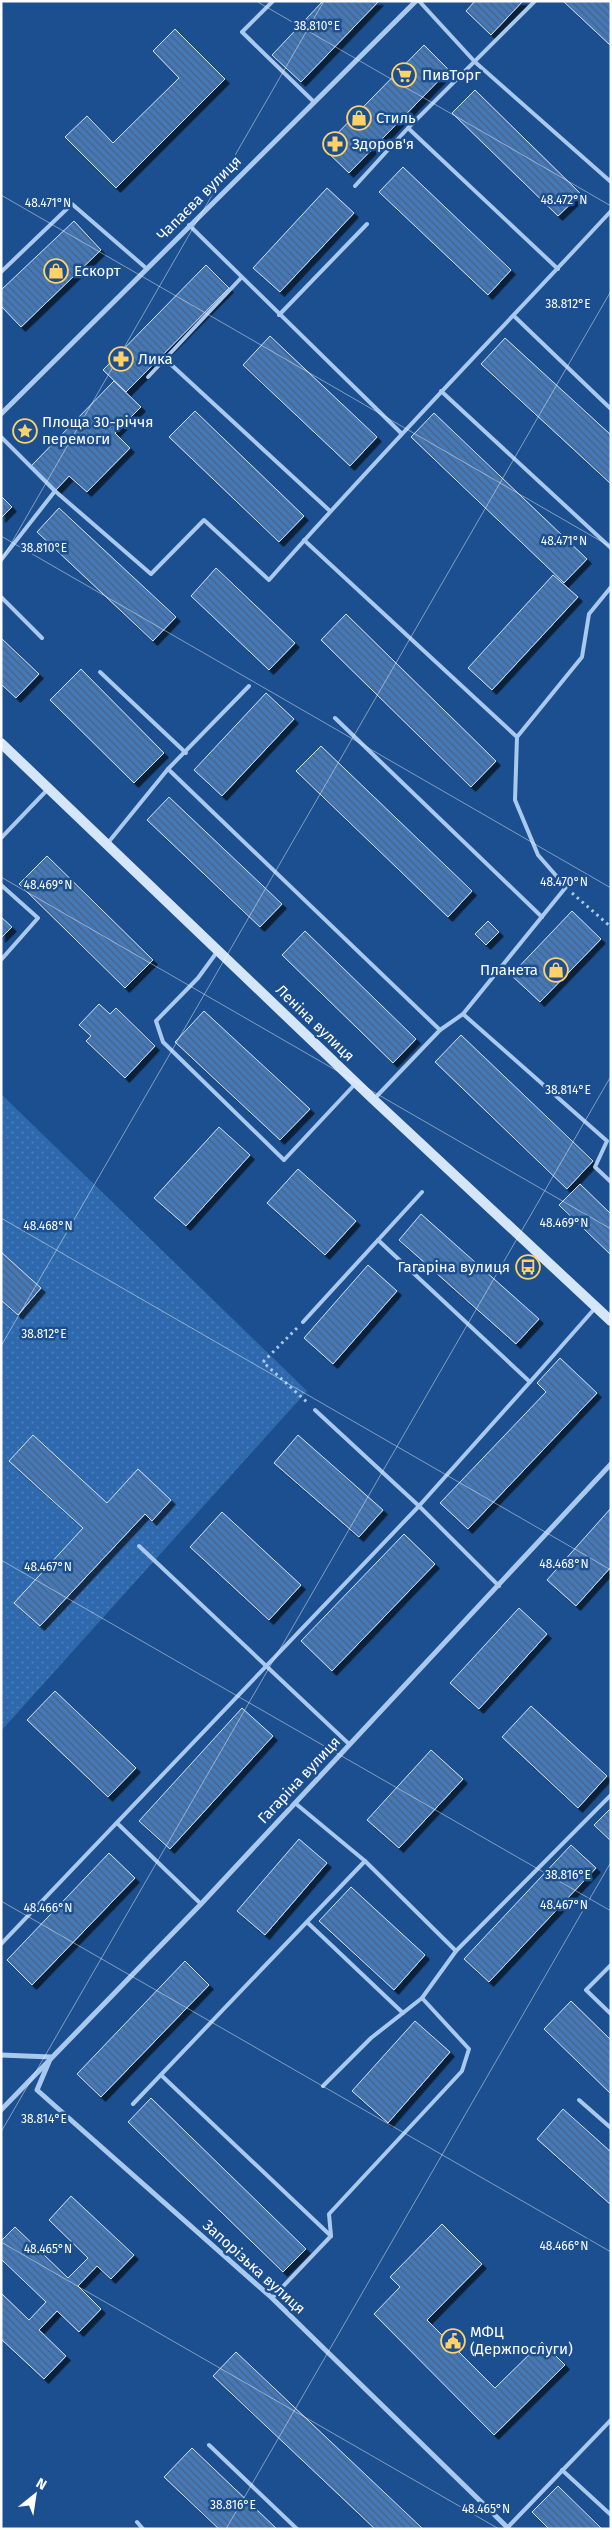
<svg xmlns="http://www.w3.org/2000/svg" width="612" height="2530" font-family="'Fira Sans',sans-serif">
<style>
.park{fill:url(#park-dots)}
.building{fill:url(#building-back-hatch);stroke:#cfe3fa;filter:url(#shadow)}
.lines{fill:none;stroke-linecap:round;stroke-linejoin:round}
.path{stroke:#a9c9ee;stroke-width:3;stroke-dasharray:2.5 4;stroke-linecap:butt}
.lane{stroke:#a9c9ee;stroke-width:4}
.street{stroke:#a9c9ee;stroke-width:5}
.secondary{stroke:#d6e6fa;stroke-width:10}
.ticks{fill:none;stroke:#fff;stroke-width:1;stroke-opacity:0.45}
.labels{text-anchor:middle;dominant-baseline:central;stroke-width:5;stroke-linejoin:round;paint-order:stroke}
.poi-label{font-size:15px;fill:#fff;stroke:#1b4f8f;text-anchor:start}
.street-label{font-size:15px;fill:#fff;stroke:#1b4f8f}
.ticks-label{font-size:12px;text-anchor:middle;fill:#fff;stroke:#1b4f8f;stroke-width:5;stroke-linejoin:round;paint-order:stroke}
</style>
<defs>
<pattern id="park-dots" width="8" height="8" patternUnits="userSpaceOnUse" patternTransform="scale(1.25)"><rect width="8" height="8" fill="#2e69ad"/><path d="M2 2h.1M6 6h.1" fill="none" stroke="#4d80b9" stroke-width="1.8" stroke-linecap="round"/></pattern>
<pattern id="building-back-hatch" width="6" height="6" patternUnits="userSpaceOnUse" patternTransform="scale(1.25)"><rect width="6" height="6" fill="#4478b7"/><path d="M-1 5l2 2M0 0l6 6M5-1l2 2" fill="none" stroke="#486282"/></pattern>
<filter id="shadow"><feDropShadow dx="4.5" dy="4.5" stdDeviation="0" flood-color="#0009"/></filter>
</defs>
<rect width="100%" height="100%" fill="#1b4f8f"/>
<polygon class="park" points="1,1094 307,1391 1,1731"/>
<g class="building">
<polygon points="323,1 379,1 301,82 272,55"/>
<polygon points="475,1 523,1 491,35 466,11"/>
<polygon points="563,1 611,1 611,46"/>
<polygon points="175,29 225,79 116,188 65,137 87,116 113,143 179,78 153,51"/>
<polygon points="424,45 449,70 349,173 323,148"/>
<polygon points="475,90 581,194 558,216 452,113"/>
<polygon points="403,167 511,270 488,295 379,192"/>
<polygon points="327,188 354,213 280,292 253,268"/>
<polygon points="74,221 101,250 21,327 1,306 1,290"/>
<polygon points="206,265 229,288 126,392 103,370"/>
<polygon points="270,336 377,437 350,466 243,365"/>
<polygon points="505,338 611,435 611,484 481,364"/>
<polygon points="114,381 141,407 115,433 130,448 87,492 69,476 56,490 31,466"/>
<polygon points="195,411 304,516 279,542 169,437"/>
<polygon points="434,413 587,559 564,583 411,437"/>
<polygon points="1,496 12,507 1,518"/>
<polygon points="59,508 176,617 153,641 37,532"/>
<polygon points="216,568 295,643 269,670 191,596"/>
<polygon points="553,575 578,597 492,690 468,668"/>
<polygon points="346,614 496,761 471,787 321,640"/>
<polygon points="1,638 39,674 16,698 1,684"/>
<polygon points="81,669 164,753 134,783 50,700"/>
<polygon points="266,693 294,719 222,796 194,770"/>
<polygon points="321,746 472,891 448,917 296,771"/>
<polygon points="169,797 282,904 260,927 147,820"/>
<polygon points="47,856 153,960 125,988 19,884"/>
<polygon points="572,911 601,939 540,1002 511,975"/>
<polygon points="1,917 12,927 1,938"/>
<polygon points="488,921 499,932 486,945 475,934"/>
<polygon points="305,931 416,1039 393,1063 282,955"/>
<polygon points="99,1004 110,1014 116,1008 155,1046 125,1078 86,1041 91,1036 79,1025"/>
<polygon points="204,1011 310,1109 280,1140 175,1042"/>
<polygon points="461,1035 593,1161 567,1189 435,1062"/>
<polygon points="219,1127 250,1155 186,1226 154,1198"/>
<polygon points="298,1169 356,1221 325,1255 267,1203"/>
<polygon points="580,1184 611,1214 611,1255 559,1205"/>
<polygon points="421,1214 539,1319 516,1344 399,1240"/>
<polygon points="1,1252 41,1288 18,1315 1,1300"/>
<polygon points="368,1265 397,1291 333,1364 304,1338"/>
<polygon points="560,1358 597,1393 468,1529 440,1503 546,1392 537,1383"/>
<polygon points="33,1435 107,1503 138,1469 171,1500 152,1521 145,1514 40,1626 14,1603 83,1528 9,1461"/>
<polygon points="298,1435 383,1510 359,1537 274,1463"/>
<polygon points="611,1508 611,1567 576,1606 547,1580"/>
<polygon points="222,1512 301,1585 269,1620 190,1547"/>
<polygon points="404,1534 435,1564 332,1671 301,1641"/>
<polygon points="519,1608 547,1634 479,1709 450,1683"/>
<polygon points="55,1691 136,1768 108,1797 27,1720"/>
<polygon points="531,1706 607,1776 578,1808 502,1737"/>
<polygon points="242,1708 273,1736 170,1849 139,1821"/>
<polygon points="431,1750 463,1779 399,1848 367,1820"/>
<polygon points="611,1808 611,1841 594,1825"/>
<polygon points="299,1839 327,1863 265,1935 237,1911"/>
<polygon points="571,1845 596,1868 489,1982 464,1959"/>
<polygon points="109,1853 135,1878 32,1985 7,1960"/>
<polygon points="351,1887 425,1955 394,1990 319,1921"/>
<polygon points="185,1961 209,1985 101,2097 77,2074"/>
<polygon points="571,2001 611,2040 611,2094 544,2029"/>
<polygon points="415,2021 450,2052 388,2123 352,2091"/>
<polygon points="151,2098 306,2249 283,2272 128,2122"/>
<polygon points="563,2109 611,2152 611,2205 537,2139"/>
<polygon points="71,2196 134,2255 111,2279 97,2266 78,2286 101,2309 79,2332 57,2311 39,2330 66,2356 44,2379 1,2339 1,2293 29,2320 46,2302 1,2259 1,2241 15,2227 68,2278 88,2258 49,2220"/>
<polygon points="442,2224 482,2264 427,2320 495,2388 542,2342 565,2365 494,2435 374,2314 400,2287 390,2277"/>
<polygon points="236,2352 423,2529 375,2529 213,2376"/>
<polygon points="192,2448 277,2529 219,2529 164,2477"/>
<polygon points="558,2486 602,2529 549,2529 532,2512"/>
</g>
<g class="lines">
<g class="path">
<polyline points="572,893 611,927"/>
<polyline points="297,1328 263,1362 309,1404"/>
</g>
<g class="lane">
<polyline points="273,1 242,32 314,102"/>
<polyline points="419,1 475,62 611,182"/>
<polyline points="408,128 558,269"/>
<polyline points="355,186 408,128 535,1"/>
<polyline points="189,225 401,433"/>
<polyline points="1,272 72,204 146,268"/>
<polyline points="279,315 367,224"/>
<polyline points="514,316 611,409"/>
<polyline points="165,359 330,511"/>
<polyline points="148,377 241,278"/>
<polyline points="441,391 611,548"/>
<path d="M1 437 55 491 151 574 204 520 269 580C380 454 497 334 611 211"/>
<polyline points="304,540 517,737"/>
<polyline points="1,560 55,491"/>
<polyline points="1,597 42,638"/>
<polyline points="100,672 186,753"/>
<polyline points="335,718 542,917"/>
<polyline points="168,769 440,1030"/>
<polyline points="1,838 48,789"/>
<polyline points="107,844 168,769 249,686"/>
<polyline points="1,885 38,918 1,960"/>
<polyline points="217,952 198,978 156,1021 163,1042 284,1160 356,1083"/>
<polyline points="463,1014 607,1141 595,1167 611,1182"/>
<polyline points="375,1098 440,1030 463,1014 566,887 538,855 515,800 517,737 582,657 589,614 611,587"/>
<polyline points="378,1240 530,1382 596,1307"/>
<polyline points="303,1322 422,1192"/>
<polyline points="315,1410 419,1506 499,1586"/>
<polyline points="139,1546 349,1744"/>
<polyline points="295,1803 365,1861 456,1951"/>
<polyline points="117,1823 201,1904"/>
<polyline points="308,1923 403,2013"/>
<polyline points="1,1944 419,1506 530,1382"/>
<polyline points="611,1965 586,1990 611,2014"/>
<polyline points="161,2075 331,2236 272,2298"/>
<polyline points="323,2086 371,2038 422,1998 456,1951 611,1795"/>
<polyline points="579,2100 611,2128"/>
<polyline points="133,2104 365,1861"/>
<polyline points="331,2236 329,2214 462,2071 469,2049 422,1998"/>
<polyline points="209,2445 297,2529"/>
<polyline points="562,2470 611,2515"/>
<polyline points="137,2522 143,2529"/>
<polyline points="508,2527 611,2420"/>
</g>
<g class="street">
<polyline points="1,414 416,1"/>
<polyline points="1,2055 51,2057 37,2090 272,2298 509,2529"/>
<polyline points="1,2110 201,1904 611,1464"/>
</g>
<polyline class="secondary" points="1,743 374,1100 611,1321"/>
</g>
<path class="ticks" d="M256 1 611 206M1 195 611 547M1 536 611 888M1 561 324 1M1 877 611 1229M1 1218 611 1570M1 1346 611 291M1 1560 611 1911M1 1901 611 2252M1 2132 611 1076M1 2242 499 2529M226 2529 611 1862"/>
<defs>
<g id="supermarket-ring" transform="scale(1.25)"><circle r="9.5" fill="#1b4f8f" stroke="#ffd166" stroke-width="1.5"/><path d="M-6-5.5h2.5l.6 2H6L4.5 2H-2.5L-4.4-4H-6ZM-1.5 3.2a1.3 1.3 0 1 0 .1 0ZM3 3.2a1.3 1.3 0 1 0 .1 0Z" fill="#ffd166"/></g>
<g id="shop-ring" transform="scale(1.25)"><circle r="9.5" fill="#1b4f8f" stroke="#ffd166" stroke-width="1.5"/><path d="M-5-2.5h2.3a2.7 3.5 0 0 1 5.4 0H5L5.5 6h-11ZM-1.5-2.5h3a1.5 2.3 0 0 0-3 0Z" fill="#ffd166"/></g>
<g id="pharmacy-ring" transform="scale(1.25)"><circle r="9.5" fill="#1b4f8f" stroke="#ffd166" stroke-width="1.5"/><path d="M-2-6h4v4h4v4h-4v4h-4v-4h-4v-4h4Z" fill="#ffd166"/></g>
<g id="sight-ring" transform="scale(1.25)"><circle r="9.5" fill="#1b4f8f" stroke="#ffd166" stroke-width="1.5"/><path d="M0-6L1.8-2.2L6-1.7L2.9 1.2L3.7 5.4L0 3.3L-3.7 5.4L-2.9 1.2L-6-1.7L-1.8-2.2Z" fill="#ffd166"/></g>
<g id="bus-ring" transform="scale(1.25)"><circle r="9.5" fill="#1b4f8f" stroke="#ffd166" stroke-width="1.5"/><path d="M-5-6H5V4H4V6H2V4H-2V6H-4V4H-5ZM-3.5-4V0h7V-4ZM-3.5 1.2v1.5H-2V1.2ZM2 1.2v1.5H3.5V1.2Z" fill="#ffd166"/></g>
<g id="civic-ring" transform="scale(1.25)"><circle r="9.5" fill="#1b4f8f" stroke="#ffd166" stroke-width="1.5"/><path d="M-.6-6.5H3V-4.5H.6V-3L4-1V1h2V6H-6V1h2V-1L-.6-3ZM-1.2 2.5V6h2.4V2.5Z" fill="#ffd166"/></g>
</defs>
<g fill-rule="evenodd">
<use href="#supermarket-ring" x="404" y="75"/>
<use href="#shop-ring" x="359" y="118"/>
<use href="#pharmacy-ring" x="335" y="144"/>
<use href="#shop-ring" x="56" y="271"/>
<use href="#pharmacy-ring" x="121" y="359"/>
<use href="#sight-ring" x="25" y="431"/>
<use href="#shop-ring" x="556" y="970"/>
<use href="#bus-ring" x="528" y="1267"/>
<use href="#civic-ring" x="453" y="2341"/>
</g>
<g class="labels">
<g class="poi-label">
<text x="422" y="75">ПивТорг</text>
<text x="376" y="118">Стиль</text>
<text x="352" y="144">Здоров'я</text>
<text x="74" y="271">Ескорт</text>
<text x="138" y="359">Лика</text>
<text x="42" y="422">Площа 30-річчя<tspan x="42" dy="17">перемоги</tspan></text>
<text x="538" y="970" text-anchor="end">Планета</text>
<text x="510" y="1267" text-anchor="end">Гагаріна вулиця</text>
<text x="470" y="2332">МФЦ<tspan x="470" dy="17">(Держпослуги)</tspan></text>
</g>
<g class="street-label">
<text transform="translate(199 198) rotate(-45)">Чапаєва вулиця</text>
<text transform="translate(315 1023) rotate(44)">Леніна вулиця</text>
<text transform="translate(299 1780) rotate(-47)">Гагаріна вулиця</text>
<text transform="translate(254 2267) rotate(42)">Запорізька вулиця</text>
</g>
</g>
<g class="ticks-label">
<text x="317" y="30">38.810°E</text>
<text x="564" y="204">48.472°N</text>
<text x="48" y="207">48.471°N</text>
<text x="568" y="308">38.812°E</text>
<text x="564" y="545">48.471°N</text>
<text x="44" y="552">38.810°E</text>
<text x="564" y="886">48.470°N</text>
<text x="48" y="889">48.469°N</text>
<text x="568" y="1094">38.814°E</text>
<text x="564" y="1227">48.469°N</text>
<text x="48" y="1230">48.468°N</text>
<text x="44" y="1338">38.812°E</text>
<text x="564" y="1568">48.468°N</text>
<text x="48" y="1571">48.467°N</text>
<text x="568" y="1879">38.816°E</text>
<text x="564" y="1909">48.467°N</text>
<text x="48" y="1912">48.466°N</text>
<text x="44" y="2123">38.814°E</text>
<text x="564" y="2250">48.466°N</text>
<text x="48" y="2253">48.465°N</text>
<text x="233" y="2509">38.816°E</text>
<text x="486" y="2513">48.465°N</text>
</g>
<rect width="612" height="2530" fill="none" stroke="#ffffff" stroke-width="5"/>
<g transform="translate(35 2495) rotate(30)" stroke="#1b4f8f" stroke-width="4" paint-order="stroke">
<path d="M0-4L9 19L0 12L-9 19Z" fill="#ffffff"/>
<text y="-8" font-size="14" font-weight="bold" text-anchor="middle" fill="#ffffff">N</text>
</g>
</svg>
